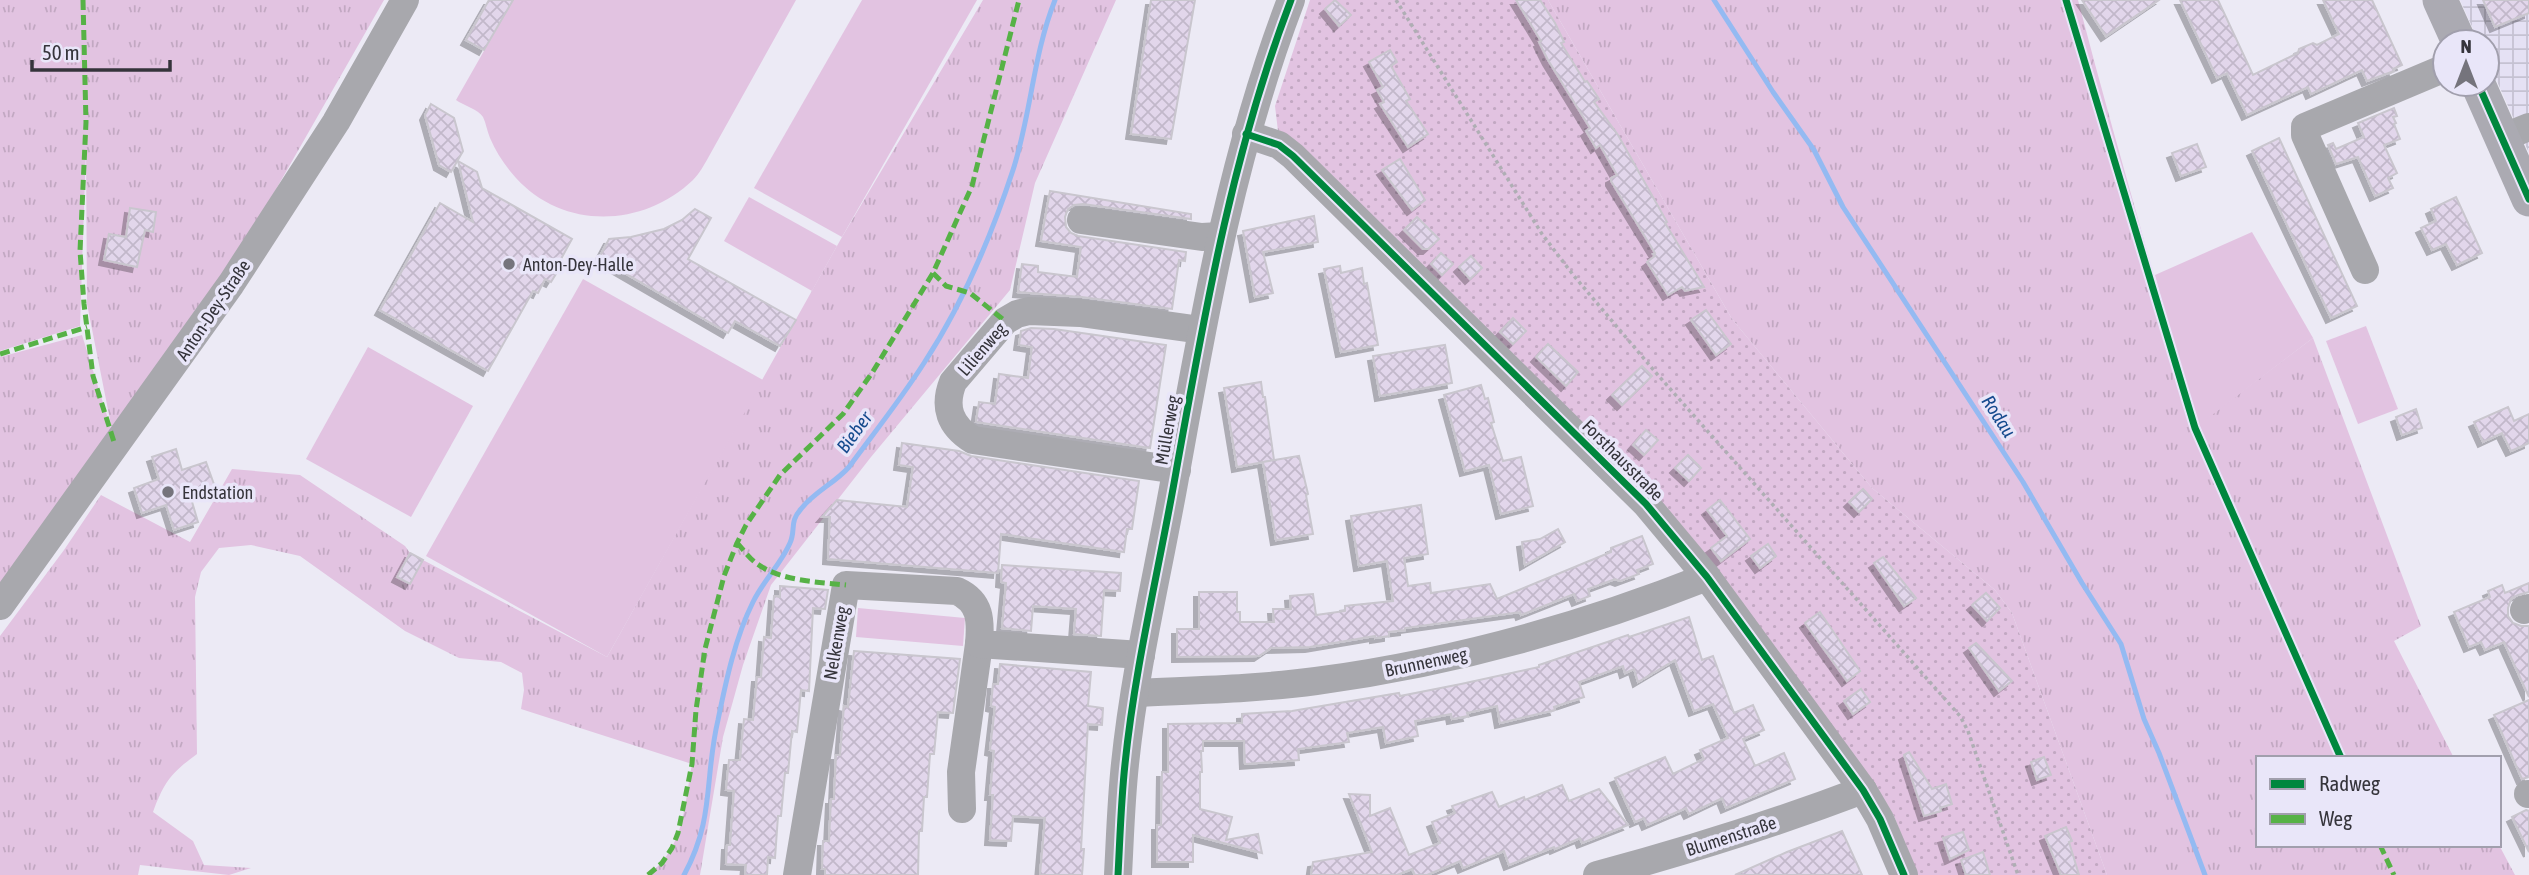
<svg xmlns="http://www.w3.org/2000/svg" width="2529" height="875" font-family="'Asap Condensed',sans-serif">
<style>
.industrial{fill:url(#industrial-grid)}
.grass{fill:url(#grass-tufts)}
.park{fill:#e2c3e1}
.garden{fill:url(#garden-dots)}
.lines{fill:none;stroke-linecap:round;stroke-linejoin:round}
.stream{stroke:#94baf2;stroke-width:5}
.building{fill:url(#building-cross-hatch);stroke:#c9c6ce;stroke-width:2;filter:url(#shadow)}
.path{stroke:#afaeb4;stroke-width:3.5;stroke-dasharray:3.5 3.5;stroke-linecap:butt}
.minor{stroke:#a8a8ad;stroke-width:28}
.major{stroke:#abaab2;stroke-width:35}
.quiet{stroke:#56b246;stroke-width:5;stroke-dasharray:10 5;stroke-linecap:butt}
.cycleway-casing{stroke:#e9e6f9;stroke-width:11}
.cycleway{stroke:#00873e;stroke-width:7}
.poi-dot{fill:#75747c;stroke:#e9e6f9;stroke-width:2.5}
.labels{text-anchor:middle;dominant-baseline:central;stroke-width:7;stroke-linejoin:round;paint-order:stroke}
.poi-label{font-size:18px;fill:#35343b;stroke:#e9e6f9;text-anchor:start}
.street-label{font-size:18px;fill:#35343b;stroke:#e9e6f9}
.water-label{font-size:19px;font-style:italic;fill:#164b8e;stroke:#e9e6f9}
</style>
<defs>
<pattern id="industrial-grid" width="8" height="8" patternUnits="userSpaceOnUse" patternTransform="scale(1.75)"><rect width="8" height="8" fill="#e5e1f4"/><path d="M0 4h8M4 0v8" fill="none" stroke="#c5c2d2"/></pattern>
<pattern id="grass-tufts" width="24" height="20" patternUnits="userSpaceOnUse" patternTransform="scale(1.75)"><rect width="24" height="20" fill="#e2c3e1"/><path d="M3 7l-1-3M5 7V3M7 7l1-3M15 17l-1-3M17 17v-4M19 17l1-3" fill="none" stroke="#c2a8c2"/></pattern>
<pattern id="garden-dots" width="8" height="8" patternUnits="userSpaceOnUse" patternTransform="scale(1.75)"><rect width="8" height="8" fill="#e2c3e1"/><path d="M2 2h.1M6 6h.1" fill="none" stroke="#c2a8c2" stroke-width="1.8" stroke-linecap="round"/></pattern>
<pattern id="building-cross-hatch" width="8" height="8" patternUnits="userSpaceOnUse" patternTransform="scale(1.75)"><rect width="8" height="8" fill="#e2d6eb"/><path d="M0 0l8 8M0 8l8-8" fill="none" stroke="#c2b8ca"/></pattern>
<filter id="shadow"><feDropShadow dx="-5" dy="5" stdDeviation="0" flood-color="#0004"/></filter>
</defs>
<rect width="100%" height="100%" fill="#eceaf5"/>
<polygon class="industrial" points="2460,0 2529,0 2529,153 2487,59 2487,42 2479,42"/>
<g class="grass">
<polygon points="0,0 384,0 271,198 115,445 0,595 0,357 82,335 113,435 87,304 86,150 80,326 0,351"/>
<path d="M983 0H1116L1035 183 1010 290 871 457 771 585 743 665 723 737 700 875H648C685 847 684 806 692 764L521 709 524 690 522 673 501 662 459 658 405 631 300 556 251 545 219 548 201 572 195 597 197 754C171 773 164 782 153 812L193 841 204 865 251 868 229 875 140 865 138 875H0V636L64 550 101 495 190 542 232 469 300 475 405 546 410 553 397 577 410 584 423 560 607 657 842 237Z"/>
<path d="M1548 0H2078C2115 143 2158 284 2195 427L2313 338 2421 626 2394 641 2454 758H2258V845H2499L2515 875H2107L2012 613 1995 590 1872 488 1732 319Z"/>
</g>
<g class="park">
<path d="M513 0H796L708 158C704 165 699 174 693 180 643 228 563 230 516 178 505 166 496 152 490 138 487 131 486 123 483 117 479 110 463 105 456 100Z"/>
<polygon points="862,0 977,0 842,237 754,188"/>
<polygon points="749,197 837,246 812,291 724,241"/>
<polygon points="2252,232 2313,338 2195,428 2155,275"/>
<polygon points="583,279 763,380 607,657 426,556"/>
<polygon points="2366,326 2398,409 2358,424 2326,341"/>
<polygon points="368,347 473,406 411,517 306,459"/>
<polygon points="858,608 965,618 963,646 856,637"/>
</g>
<polygon class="garden" points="1310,0 1548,0 1732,319 1872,488 1995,590 2012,613 2107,875 1917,875 1894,816 1875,784 1712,565 1639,477 1278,131 1275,106"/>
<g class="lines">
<g class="stream">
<polyline points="1714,0 1773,92 1814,150 1843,207 2023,482 2082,583 2121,644 2144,719 2159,753 2205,875"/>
<path d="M684 875C715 818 704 779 718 720 726 681 735 638 753 602 763 581 781 564 790 543 796 530 789 522 801 509 814 492 835 483 849 467 874 433 901 399 924 363 962 305 991 237 1013 170 1031 115 1033 55 1055 0"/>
</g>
</g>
<g class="building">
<polygon points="489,0 513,0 484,50 466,40"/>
<polygon points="1151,0 1195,0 1171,139 1131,134"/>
<polygon points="1335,0 1351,15 1339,26 1325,9"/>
<polygon points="1516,0 1540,0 1555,23 1564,42 1561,43 1585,82 1587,81 1599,99 1594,102 1618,135 1667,222 1665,223 1704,287 1685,291 1682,287 1668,295 1647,262 1655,256 1653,254 1655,253 1611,181 1611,178 1617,175 1600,145 1596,148 1586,131 1590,128 1548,60 1539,42 1541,41"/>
<polygon points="2082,0 2159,0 2106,36"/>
<polygon points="2180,0 2218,0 2253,75 2298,53 2299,49 2313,43 2317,45 2339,34 2323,0 2372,0 2402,65 2393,69 2394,71 2367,81 2362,70 2311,94 2308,87 2247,115 2227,73 2217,78"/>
<polygon points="2483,0 2529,0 2529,13 2495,27"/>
<polygon points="1390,50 1397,62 1391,66 1410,99 1406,101 1428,134 1408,147 1380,104 1384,102 1377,90 1383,87 1369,62"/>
<polygon points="431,104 454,118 463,151 451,172 439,165 425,115"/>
<polygon points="2394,108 2397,116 2393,117 2396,123 2394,124 2400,139 2384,145 2397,173 2388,178 2393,188 2375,196 2358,157 2336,164 2328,145 2333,143 2336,149 2364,137 2358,123"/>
<polygon points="2279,138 2357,306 2331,318 2252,151"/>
<polygon points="2197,144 2206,167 2181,176 2172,153"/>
<polygon points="1400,159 1425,200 1412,210 1382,170"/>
<polygon points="458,161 477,172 482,188 572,239 556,268 559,269 551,282 545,279 538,293 533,291 488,371 380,310 440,203 473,222"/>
<polygon points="1050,191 1191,214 1191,219 1083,204 1074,205 1068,209 1065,217 1066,227 1071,233 1078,236 1186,252 1185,261 1179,260 1172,309 1082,297 1018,292 1022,264 1038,266 1038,272 1077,277 1081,247 1041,241"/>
<polygon points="2456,197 2482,253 2457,265 2446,244 2432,250 2421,228 2436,221 2431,209"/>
<polygon points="130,208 156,212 153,232 145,230 137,267 104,260 109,234 126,237"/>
<polygon points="695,209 711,218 688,259 796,320 780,346 735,321 728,333 599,258 609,239 631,237 664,229 682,220"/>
<polygon points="1314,216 1318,242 1263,252 1273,293 1255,297 1243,231"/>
<polygon points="1417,217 1439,239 1428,249 1423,249 1404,230"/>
<polygon points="1441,253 1453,264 1442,275 1431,264"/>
<polygon points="1471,256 1482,268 1470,279 1459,267"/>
<polygon points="1340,266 1341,273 1362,268 1364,284 1367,283 1378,345 1341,352 1324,269"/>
<polygon points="1706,310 1731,344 1716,355 1691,320"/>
<polygon points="1513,318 1526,331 1513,344 1500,332"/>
<polygon points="1031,328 1054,329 1166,345 1150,448 976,422 979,402 995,404 999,374 1028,378 1032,347 1019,345 1021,331"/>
<polygon points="1548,344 1578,372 1566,386 1536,357"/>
<polygon points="1445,345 1452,383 1380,396 1373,356"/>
<polygon points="1642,366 1652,376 1622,405 1612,395"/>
<polygon points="1261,382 1263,397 1265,397 1274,460 1237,467 1224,388"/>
<polygon points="1481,385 1485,399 1488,398 1494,422 1491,423 1503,461 1521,457 1533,506 1501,514 1489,465 1465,471 1444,395"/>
<polygon points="2508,407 2514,421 2529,414 2529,443 2511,451 2502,433 2483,442 2474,422"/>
<polygon points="2416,409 2422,428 2402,435 2396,417"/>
<polygon points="1646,430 1658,440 1644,455 1633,445"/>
<polygon points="902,443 959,451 971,456 1139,481 1132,529 1127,529 1124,552 1001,534 998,573 828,559 830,517 822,517 837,500 907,507 913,467 899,465"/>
<polygon points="176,449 182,470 206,462 215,487 190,495 198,522 174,530 166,505 142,513 134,488 159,479 152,457"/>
<polygon points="1688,455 1701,468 1689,481 1675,468"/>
<polygon points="1299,456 1308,494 1306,495 1313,534 1276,540 1263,462"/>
<polygon points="1863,489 1872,499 1859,512 1849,502"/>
<polygon points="1720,500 1750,539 1721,561 1711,548 1727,536 1707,510"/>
<polygon points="1421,505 1428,554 1404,558 1408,586 1430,583 1431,593 1490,584 1497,599 1611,552 1611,548 1642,536 1653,564 1637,570 1639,574 1620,581 1615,579 1588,589 1590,596 1577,601 1574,594 1521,615 1520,612 1405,628 1405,630 1389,632 1389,636 1375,638 1375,636 1310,647 1271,648 1259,656 1177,657 1177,629 1199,629 1199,592 1237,592 1237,612 1240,612 1240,622 1274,622 1273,609 1291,609 1290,596 1313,594 1316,615 1345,611 1345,606 1393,601 1387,561 1359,566 1351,516"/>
<polygon points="1558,529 1565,542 1525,565 1522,542 1540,539"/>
<polygon points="1768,544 1776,556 1760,568 1751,556"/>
<polygon points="410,553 423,560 410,584 397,577"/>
<polygon points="1883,557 1916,598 1904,606 1874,563"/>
<polygon points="1002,565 1121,573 1120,591 1104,590 1101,636 1074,634 1076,609 1033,606 1031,631 1002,628 1006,583 1001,582"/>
<polygon points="2529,583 2529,592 2518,595 2511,599 2508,608 2508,616 2513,623 2521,626 2529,626 2529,697 2504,642 2485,650 2481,642 2469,647 2454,612 2490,597 2488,591 2502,585 2505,593"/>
<polygon points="780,586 828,590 825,609 813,608 809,691 801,690 797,732 792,731 788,773 785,773 781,816 778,816 775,858 768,857 767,875 745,875 746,865 726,864 727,845 730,845 734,791 726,790 729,760 740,760 744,719 753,720 757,677 761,677 764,637 771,638 774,596 780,597"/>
<polygon points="1986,593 2000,608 1987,621 1972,605"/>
<polygon points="1820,612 1860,671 1847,681 1805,623"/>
<polygon points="1689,617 1702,660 1713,656 1734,713 1753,705 1764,730 1743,739 1755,766 1784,753 1795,779 1726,808 1722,798 1689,814 1686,808 1647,825 1644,818 1635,822 1615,778 1665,757 1673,774 1704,759 1700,750 1728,738 1713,704 1694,711 1675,660 1638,682 1634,669 1625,673 1623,666 1579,682 1584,697 1554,707 1555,710 1500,723 1497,706 1467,713 1468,716 1452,719 1451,714 1415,721 1418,736 1386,743 1383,727 1347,733 1349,742 1298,749 1299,760 1245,764 1244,741 1203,741 1203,751 1201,751 1202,772 1200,772 1200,809 1232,817 1226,840 1258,834 1262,853 1193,835 1193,862 1157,862 1157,825 1161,825 1162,772 1168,772 1168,724 1242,723 1242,714 1292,711 1399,693 1400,696 1461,684 1539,667 1539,665 1628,635 1629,637"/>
<polygon points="1976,643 2012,681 1999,691 1969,648"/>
<polygon points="854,651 960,659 953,713 938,712 934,754 930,754 927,797 924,797 922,831 919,831 918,875 825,875 825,869 822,869 823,841 829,841 831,799 834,799 836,755 840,755 844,706 848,707"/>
<polygon points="1000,664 1091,672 1088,706 1103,708 1102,725 1088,724 1081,849 1084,849 1082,875 1040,875 1045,818 1013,816 1011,841 990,840 993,795 990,795 994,751 990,750 995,707 991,706 993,684 998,684"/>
<polygon points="1861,689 1870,702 1853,714 1844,701"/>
<polygon points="2529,700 2529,777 2522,779 2494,715"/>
<polygon points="1909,752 1932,789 1946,784 1952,804 1940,808 1941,811 1924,816 1904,755"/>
<polygon points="2044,757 2051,775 2037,780 2031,762"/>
<polygon points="1562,785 1569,801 1599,789 1628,825 1582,843 1580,838 1555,849 1554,847 1509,865 1504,851 1463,868 1460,861 1427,875 1415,875 1412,869 1397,875 1311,875 1313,862 1372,852 1349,794 1370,795 1370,816 1390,808 1409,855 1440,843 1432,822 1455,813 1452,806 1492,792 1499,807 1524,797 1525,800"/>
<polygon points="2526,810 2529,811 2529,852 2512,817"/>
<polygon points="2066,827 2072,841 2069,842 2079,875 2061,875 2045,836"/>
<polygon points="1842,831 1862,875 1735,875 1787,852"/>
<polygon points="1963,832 1969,850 1950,859 1943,838"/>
<polygon points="1983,852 1990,875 1966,875 1961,860"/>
</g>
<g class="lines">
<polyline class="path" points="1396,0 1542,234 1574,276 1657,374 1960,716 1968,731 2018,875"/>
<g class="minor">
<polyline points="1246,134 1279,145 1293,156 1646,504 1707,577 1863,790 1880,819 1904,875"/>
<polyline points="2502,138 2529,127"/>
<polyline points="1081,220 1202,237 1220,236"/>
<polyline points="2365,270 2305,135 2305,127 2445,68"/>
<path d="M1177 470 973 440C950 426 943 407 953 382L1005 321 1017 314 1029 311 1080 313 1201 330"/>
<polyline points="0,606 231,284 336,122 405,0"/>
<polyline points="2524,610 2529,608"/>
<path d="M1135 693C1195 690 1256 689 1316 681 1451 663 1581 627 1707 577"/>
<polyline points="2528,794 2529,794"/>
<polyline points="962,809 961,772 979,644"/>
<path d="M797 875 846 585 957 591C981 602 981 621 979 644L1141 655"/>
<path d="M1118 875C1120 838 1121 801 1125 764 1135 666 1159 569 1176 472 1205 311 1232 154 1291 0"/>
<path d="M1597 875C1687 851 1776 823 1863 790"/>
</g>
<g class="major">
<polyline points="2440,0 2459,42"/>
<polyline points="2478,84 2529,199"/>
</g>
<g class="quiet">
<polyline points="83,0 86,122 80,251 84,304 93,376 115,445"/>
<polyline points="933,273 946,286 970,293 1005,321"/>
<polyline points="0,354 87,327"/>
<path d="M737 543C743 549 749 558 756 563 780 581 817 582 846 585"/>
<polyline points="2380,845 2394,875"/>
<polyline points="648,875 662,863 672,848 678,833 692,764 696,710 705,649 724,576 737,543 746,525 780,475 843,414 872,373 933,273 972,186 1019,0"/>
</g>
<g class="cycleway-casing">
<g id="cycleway">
<polyline points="2066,0 2195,428 2341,758"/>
<polyline points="2478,84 2529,199"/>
<polyline points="1246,134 1279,145 1293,156 1646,504 1707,577 1863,790 1880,819 1904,875"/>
<path d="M1118 875C1120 838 1121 801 1125 764 1135 666 1159 569 1176 472 1205 311 1232 154 1291 0"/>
</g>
</g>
<use href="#cycleway" class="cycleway"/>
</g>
<g class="poi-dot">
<circle cx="509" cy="264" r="7"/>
<circle cx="168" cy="492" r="7"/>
</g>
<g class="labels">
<g class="poi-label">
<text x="523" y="264">Anton-Dey-Halle</text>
<text x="182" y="492">Endstation</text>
</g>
<g class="street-label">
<text transform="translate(213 310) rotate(-56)">Anton-Dey-Straße</text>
<text transform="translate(982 349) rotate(-49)">Lilienweg</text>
<text transform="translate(1167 430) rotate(-80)">Müllerweg</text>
<text transform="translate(1623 460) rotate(45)">Forsthausstraße</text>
<text transform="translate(836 643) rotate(-80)">Nelkenweg</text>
<text transform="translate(1426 662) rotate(-12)">Brunnenweg</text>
<text transform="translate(1731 836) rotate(-18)">Blumenstraße</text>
</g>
<g class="water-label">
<text transform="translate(1999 416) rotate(57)">Rodau</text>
<text transform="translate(854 432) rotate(-54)">Bieber</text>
</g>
</g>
<rect x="2256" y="756" width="245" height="91" fill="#e9e6f9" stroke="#a19fad" stroke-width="2"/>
<rect x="2270" y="779" width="35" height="10" fill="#00873e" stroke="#a19fad" stroke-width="2"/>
<text x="2319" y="791" font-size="21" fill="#35343b">Radweg</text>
<rect x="2270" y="814" width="35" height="10" fill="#56b246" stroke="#a19fad" stroke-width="2"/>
<text x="2319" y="826" font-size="21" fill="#35343b">Weg</text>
<g transform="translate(2466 63)"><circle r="33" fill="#e9e6f9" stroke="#a19fad" stroke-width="2"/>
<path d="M0-5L12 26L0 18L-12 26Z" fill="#75747c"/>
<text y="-10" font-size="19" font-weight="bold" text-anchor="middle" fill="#35343b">N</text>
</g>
<path d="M32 60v10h138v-10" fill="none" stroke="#35343b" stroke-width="3.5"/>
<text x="42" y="60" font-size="21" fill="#35343b" stroke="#e9e6f9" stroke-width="5" paint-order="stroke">50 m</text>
</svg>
